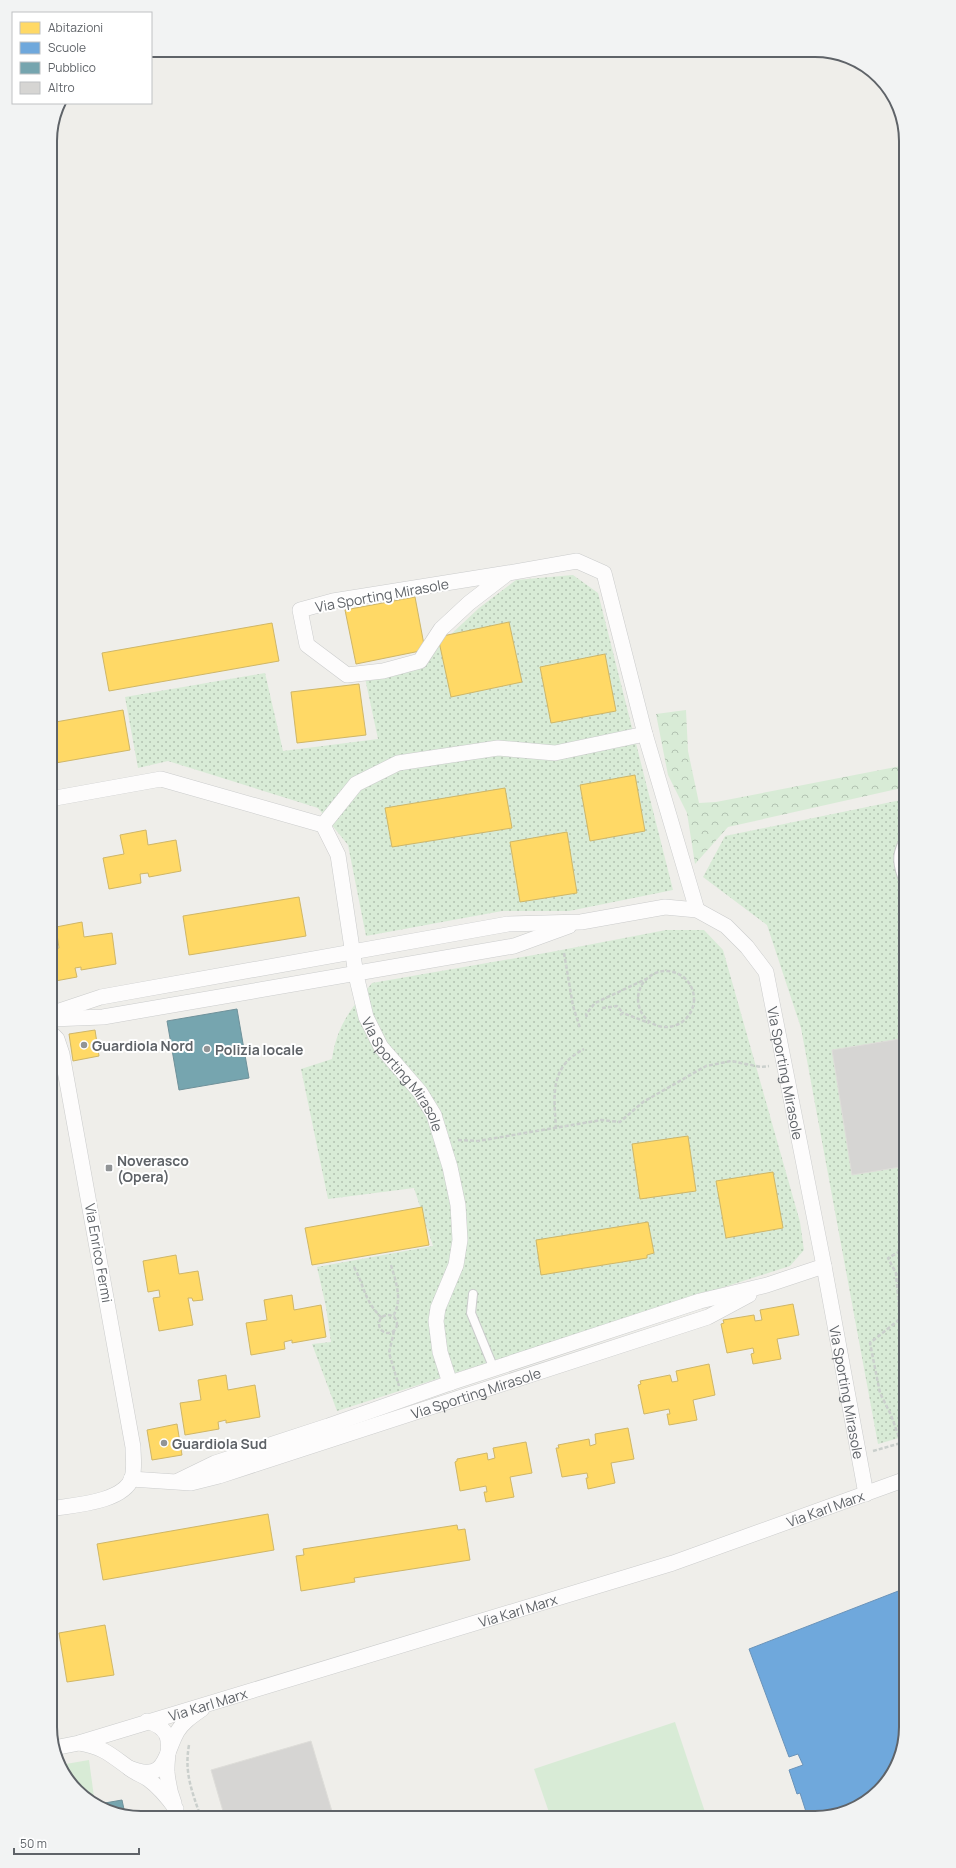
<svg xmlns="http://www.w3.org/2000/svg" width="956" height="1868" font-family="Manrope,sans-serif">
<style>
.grass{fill:url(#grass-dots)}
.forest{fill:url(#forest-crowns)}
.pitch{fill:#d8ebd6}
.homes{fill:#ffd966;stroke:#cfb667}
.schools{fill:#6fa8dc;stroke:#6a93b9}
.public{fill:#76a5af;stroke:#6f919a}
.building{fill:#d6d5d3;stroke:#deddd9}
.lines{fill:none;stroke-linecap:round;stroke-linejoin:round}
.service-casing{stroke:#cbcccc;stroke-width:10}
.minor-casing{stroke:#cbcccc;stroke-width:16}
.path{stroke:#cacfcc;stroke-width:2.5;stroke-dasharray:4 2;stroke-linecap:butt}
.service{stroke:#fdfcfc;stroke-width:8}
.minor{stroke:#fdfcfc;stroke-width:15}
.poi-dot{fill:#919496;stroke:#fff;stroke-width:1.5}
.labels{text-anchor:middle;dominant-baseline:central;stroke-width:4;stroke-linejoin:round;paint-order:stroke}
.street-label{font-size:14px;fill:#5f6368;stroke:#fff}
.poi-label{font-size:14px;font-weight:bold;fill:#5f6368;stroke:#fff;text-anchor:start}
.rim{fill:none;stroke:#5f6368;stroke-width:2}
</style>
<defs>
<pattern id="grass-dots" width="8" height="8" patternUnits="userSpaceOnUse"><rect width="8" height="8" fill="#d8ebd6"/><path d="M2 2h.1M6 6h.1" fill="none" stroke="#b2c2b1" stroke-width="1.8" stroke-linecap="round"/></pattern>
<pattern id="forest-crowns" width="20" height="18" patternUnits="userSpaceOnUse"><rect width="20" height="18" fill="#d8ebd6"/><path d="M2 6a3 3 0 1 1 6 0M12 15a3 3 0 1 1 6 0" fill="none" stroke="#b2c2b1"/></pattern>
</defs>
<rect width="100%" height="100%" fill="#efeeea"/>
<g class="grass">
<polygon points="573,575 598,593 673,890 569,911 502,911 366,936 348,845 318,808 168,761 138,768 125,697 265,673 283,751 378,739 365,678 413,670 479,608 516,580"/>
<polygon points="906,799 906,1436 878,1444 801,1028 767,925 703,877 725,836"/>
<path d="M666 930H704L723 950 800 1222 804 1250 790 1266 337 1411 312 1344 331 1342 326 1307 317 1267 433 1246 414 1188 328 1199 301 1069 332 1059C337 1025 351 1009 372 983L551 952Z"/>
</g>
<polygon class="forest" points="686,710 688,751 699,803 716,802 906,765 906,787 728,827 695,864 687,813 668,775 656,714"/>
<g class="pitch">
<polygon points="675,1722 707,1818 551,1818 534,1769"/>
<polygon points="89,1760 94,1797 85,1799 60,1765"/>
</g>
<g class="homes">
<polygon points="415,597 425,650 356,664 345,610"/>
<polygon points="509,622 522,682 451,697 438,637"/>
<polygon points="272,623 279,661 109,691 102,653"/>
<polygon points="605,654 616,711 551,723 540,667"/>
<polygon points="359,684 366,735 297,743 291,692"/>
<polygon points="123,710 130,750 50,764 50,723"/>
<polygon points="635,775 645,831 590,841 580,785"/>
<polygon points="505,788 512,828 392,847 385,808"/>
<polygon points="146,830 148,845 176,840 181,871 149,877 148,873 140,874 141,883 109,889 103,858 124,854 120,835"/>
<polygon points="567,832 577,893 520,902 510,842"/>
<polygon points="299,897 306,936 189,955 183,916"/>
<polygon points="82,922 84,937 112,933 116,964 81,970 81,967 75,968 77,977 50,982 50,950 59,948 56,927"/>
<polygon points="95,1030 99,1056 73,1061 69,1034"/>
<polygon points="688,1136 696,1191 640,1199 632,1144"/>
<polygon points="773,1172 783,1228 726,1238 716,1181"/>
<polygon points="422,1207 429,1245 312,1265 305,1228"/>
<polygon points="648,1222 654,1253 647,1255 647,1258 541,1275 536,1240"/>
<polygon points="176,1255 179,1274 198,1271 203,1300 193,1301 192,1298 188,1298 193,1325 159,1331 153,1298 160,1297 159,1290 148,1292 143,1261"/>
<polygon points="292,1295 294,1310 321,1305 326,1337 292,1343 292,1340 284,1342 285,1349 251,1355 246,1323 267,1320 264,1300"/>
<polygon points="793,1304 799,1335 777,1339 781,1359 753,1364 751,1354 754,1353 753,1348 727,1353 721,1324 724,1323 723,1320 754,1315 755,1321 762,1320 760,1310"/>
<polygon points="709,1364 715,1395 693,1400 697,1420 669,1425 667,1414 670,1414 669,1409 644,1414 638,1385 641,1384 640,1381 670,1375 672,1382 678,1381 676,1371"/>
<polygon points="226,1375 228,1390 255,1385 260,1417 226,1423 226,1420 218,1422 219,1429 185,1435 180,1403 201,1400 198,1380"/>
<polygon points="177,1424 182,1455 152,1460 147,1430"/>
<polygon points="628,1428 634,1459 611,1463 615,1483 588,1489 586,1478 588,1478 587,1473 562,1477 556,1448 559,1448 558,1445 589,1439 590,1446 596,1444 595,1434"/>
<polygon points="526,1442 532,1473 510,1477 514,1497 486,1502 484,1492 487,1492 486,1486 460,1491 455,1462 457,1461 457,1459 487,1453 488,1460 495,1458 493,1448"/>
<polygon points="268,1514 274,1550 103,1580 97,1544"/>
<polygon points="457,1525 458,1530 465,1529 470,1560 354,1578 355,1582 301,1591 296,1556 304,1555 303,1549"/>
<polygon points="105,1625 114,1675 67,1682 59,1633"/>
</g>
<polygon class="schools" points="906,1588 906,1727 890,1778 849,1811 808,1818 800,1793 797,1794 789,1770 803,1765 798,1754 789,1757 749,1649"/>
<g class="public">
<polygon points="237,1009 249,1078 179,1090 167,1021"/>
<polygon points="122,1800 125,1814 99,1804"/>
</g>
<g class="building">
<polygon points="906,1038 906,1166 852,1175 832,1050"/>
<polygon points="906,1252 906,1273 899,1254"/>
<polygon points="311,1741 334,1818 225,1818 211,1770"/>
</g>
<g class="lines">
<g class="service-casing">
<g id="service">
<path d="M906 878 902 877C896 860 897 852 906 836"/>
<polyline points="473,1294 471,1313 494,1369"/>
</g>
</g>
<g class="minor-casing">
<g id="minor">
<polyline points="508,573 333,601 300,610 307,645 347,675 383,671 420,661 441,629 469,603 508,573 577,561 604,573 645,734"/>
<path id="s1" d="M50 799 161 779 323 825 338 855 356 975 366 1017 381 1047 420 1092 434 1115 450 1167 458 1205 460 1240 456 1265 438 1308 436 1321 440 1352 450 1383"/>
<polyline points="323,825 356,784 398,763 498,748 555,753 645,734 697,910"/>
<path id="s2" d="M50 1014 101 997 508 924 581 922 665 907 697 910 726 926 747 947 766 972 824 1266 866 1494"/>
<polyline points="51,1019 103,1017 514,946 569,926"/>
<path id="s3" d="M131 1479 191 1483 219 1476 708 1317 749 1295"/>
<polyline points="178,1481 215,1463 328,1426 450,1383 700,1301 767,1285 824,1266"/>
<path d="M50 1509C72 1505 123 1503 132 1478 135 1468 133 1457 133 1447L62 1054 57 1039 50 1032"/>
<path d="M147 1721C178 1731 166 1748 167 1772 168 1783 170 1793 174 1803"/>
<path d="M80 1743C103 1747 111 1755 129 1768 135 1773 142 1775 148 1779 159 1787 168 1798 176 1809"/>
<path id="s4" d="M54 1748 79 1743 673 1563 906 1479"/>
<path d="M129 1768C167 1783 164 1755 177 1732 183 1722 192 1716 202 1709"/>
</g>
</g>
<g class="path">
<polyline points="564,953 573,1006 580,1028"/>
<circle cx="666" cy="999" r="28"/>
<polyline points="602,1008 617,1006 623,1013"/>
<polyline points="620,1015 623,1013 649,1023"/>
<polyline points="587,1017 586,1014 595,1003 646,979"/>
<path d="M556 1129C554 1095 549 1067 584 1049"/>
<polyline points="458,1140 478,1141 601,1120 620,1122 643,1102 706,1066 731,1061 761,1067 769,1066"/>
<polyline points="901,1190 906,1204"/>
<path d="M391 1265C396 1282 403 1301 393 1316"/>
<path d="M354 1267C365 1287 364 1301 382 1318"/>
<circle cx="388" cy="1324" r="9"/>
<polyline points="394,1331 389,1353 399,1386"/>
<polyline points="873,1451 901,1443 891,1415 880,1393 870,1343 900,1319 896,1273 888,1258 906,1248"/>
<path d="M189 1745C184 1773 192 1791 201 1818"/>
</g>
<use href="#service" class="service"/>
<use href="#minor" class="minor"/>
</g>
<g class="poi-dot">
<circle cx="84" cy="1045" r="4"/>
<circle cx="207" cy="1049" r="4"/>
<rect x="105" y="1164" width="8" height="8" rx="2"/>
<circle cx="164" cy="1443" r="4"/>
</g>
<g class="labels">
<g class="street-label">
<text transform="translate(382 595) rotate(-10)">Via Sporting Mirasole</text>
<text stroke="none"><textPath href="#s2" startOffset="855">Via Sporting Mirasole</textPath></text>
<text stroke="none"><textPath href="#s1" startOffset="548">Via Sporting Mirasole</textPath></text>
<text transform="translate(99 1253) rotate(80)">Via Enrico Fermi</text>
<text stroke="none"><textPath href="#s3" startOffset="359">Via Sporting Mirasole</textPath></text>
<text stroke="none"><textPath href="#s2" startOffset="1180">Via Sporting Mirasole</textPath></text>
<text stroke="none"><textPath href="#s4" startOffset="808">Via Karl Marx</textPath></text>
<text stroke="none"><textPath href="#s4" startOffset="484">Via Karl Marx</textPath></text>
<text stroke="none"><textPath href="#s4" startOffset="160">Via Karl Marx</textPath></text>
</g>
<g class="poi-label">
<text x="92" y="1045">Guardiola Nord</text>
<text x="215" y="1049">Polizia locale</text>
<text x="117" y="1160">Noverasco<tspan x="117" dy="16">(Opera)</tspan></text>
<text x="172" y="1443">Guardiola Sud</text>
</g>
</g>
<path d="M0 0H956V1868H0ZM141 57H815A84 84 0 0 1 899 141V1727A84 84 0 0 1 815 1811H141A84 84 0 0 1 57 1727V141A84 84 0 0 1 141 57Z" fill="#f2f3f3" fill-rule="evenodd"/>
<path class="rim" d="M141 57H815A84 84 0 0 1 899 141V1727A84 84 0 0 1 815 1811H141A84 84 0 0 1 57 1727V141A84 84 0 0 1 141 57Z"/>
<rect x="12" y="12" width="140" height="92" fill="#ffffff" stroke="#bfc1c3"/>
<rect x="20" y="22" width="20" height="12" fill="#ffd966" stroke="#bfc1c3"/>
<text x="48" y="32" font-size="12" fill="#5f6368">Abitazioni</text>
<rect x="20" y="42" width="20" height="12" fill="#6fa8dc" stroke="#bfc1c3"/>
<text x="48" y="52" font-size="12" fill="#5f6368">Scuole</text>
<rect x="20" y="62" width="20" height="12" fill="#76a5af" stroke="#bfc1c3"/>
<text x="48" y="72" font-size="12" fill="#5f6368">Pubblico</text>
<rect x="20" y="82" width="20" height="12" fill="#d6d5d3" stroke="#bfc1c3"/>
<text x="48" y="92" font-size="12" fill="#5f6368">Altro</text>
<path d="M14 1848v6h125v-6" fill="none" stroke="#5f6368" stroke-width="2"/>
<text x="20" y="1848" font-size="12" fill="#5f6368" stroke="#ffffff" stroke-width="3" paint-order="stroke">50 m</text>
</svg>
